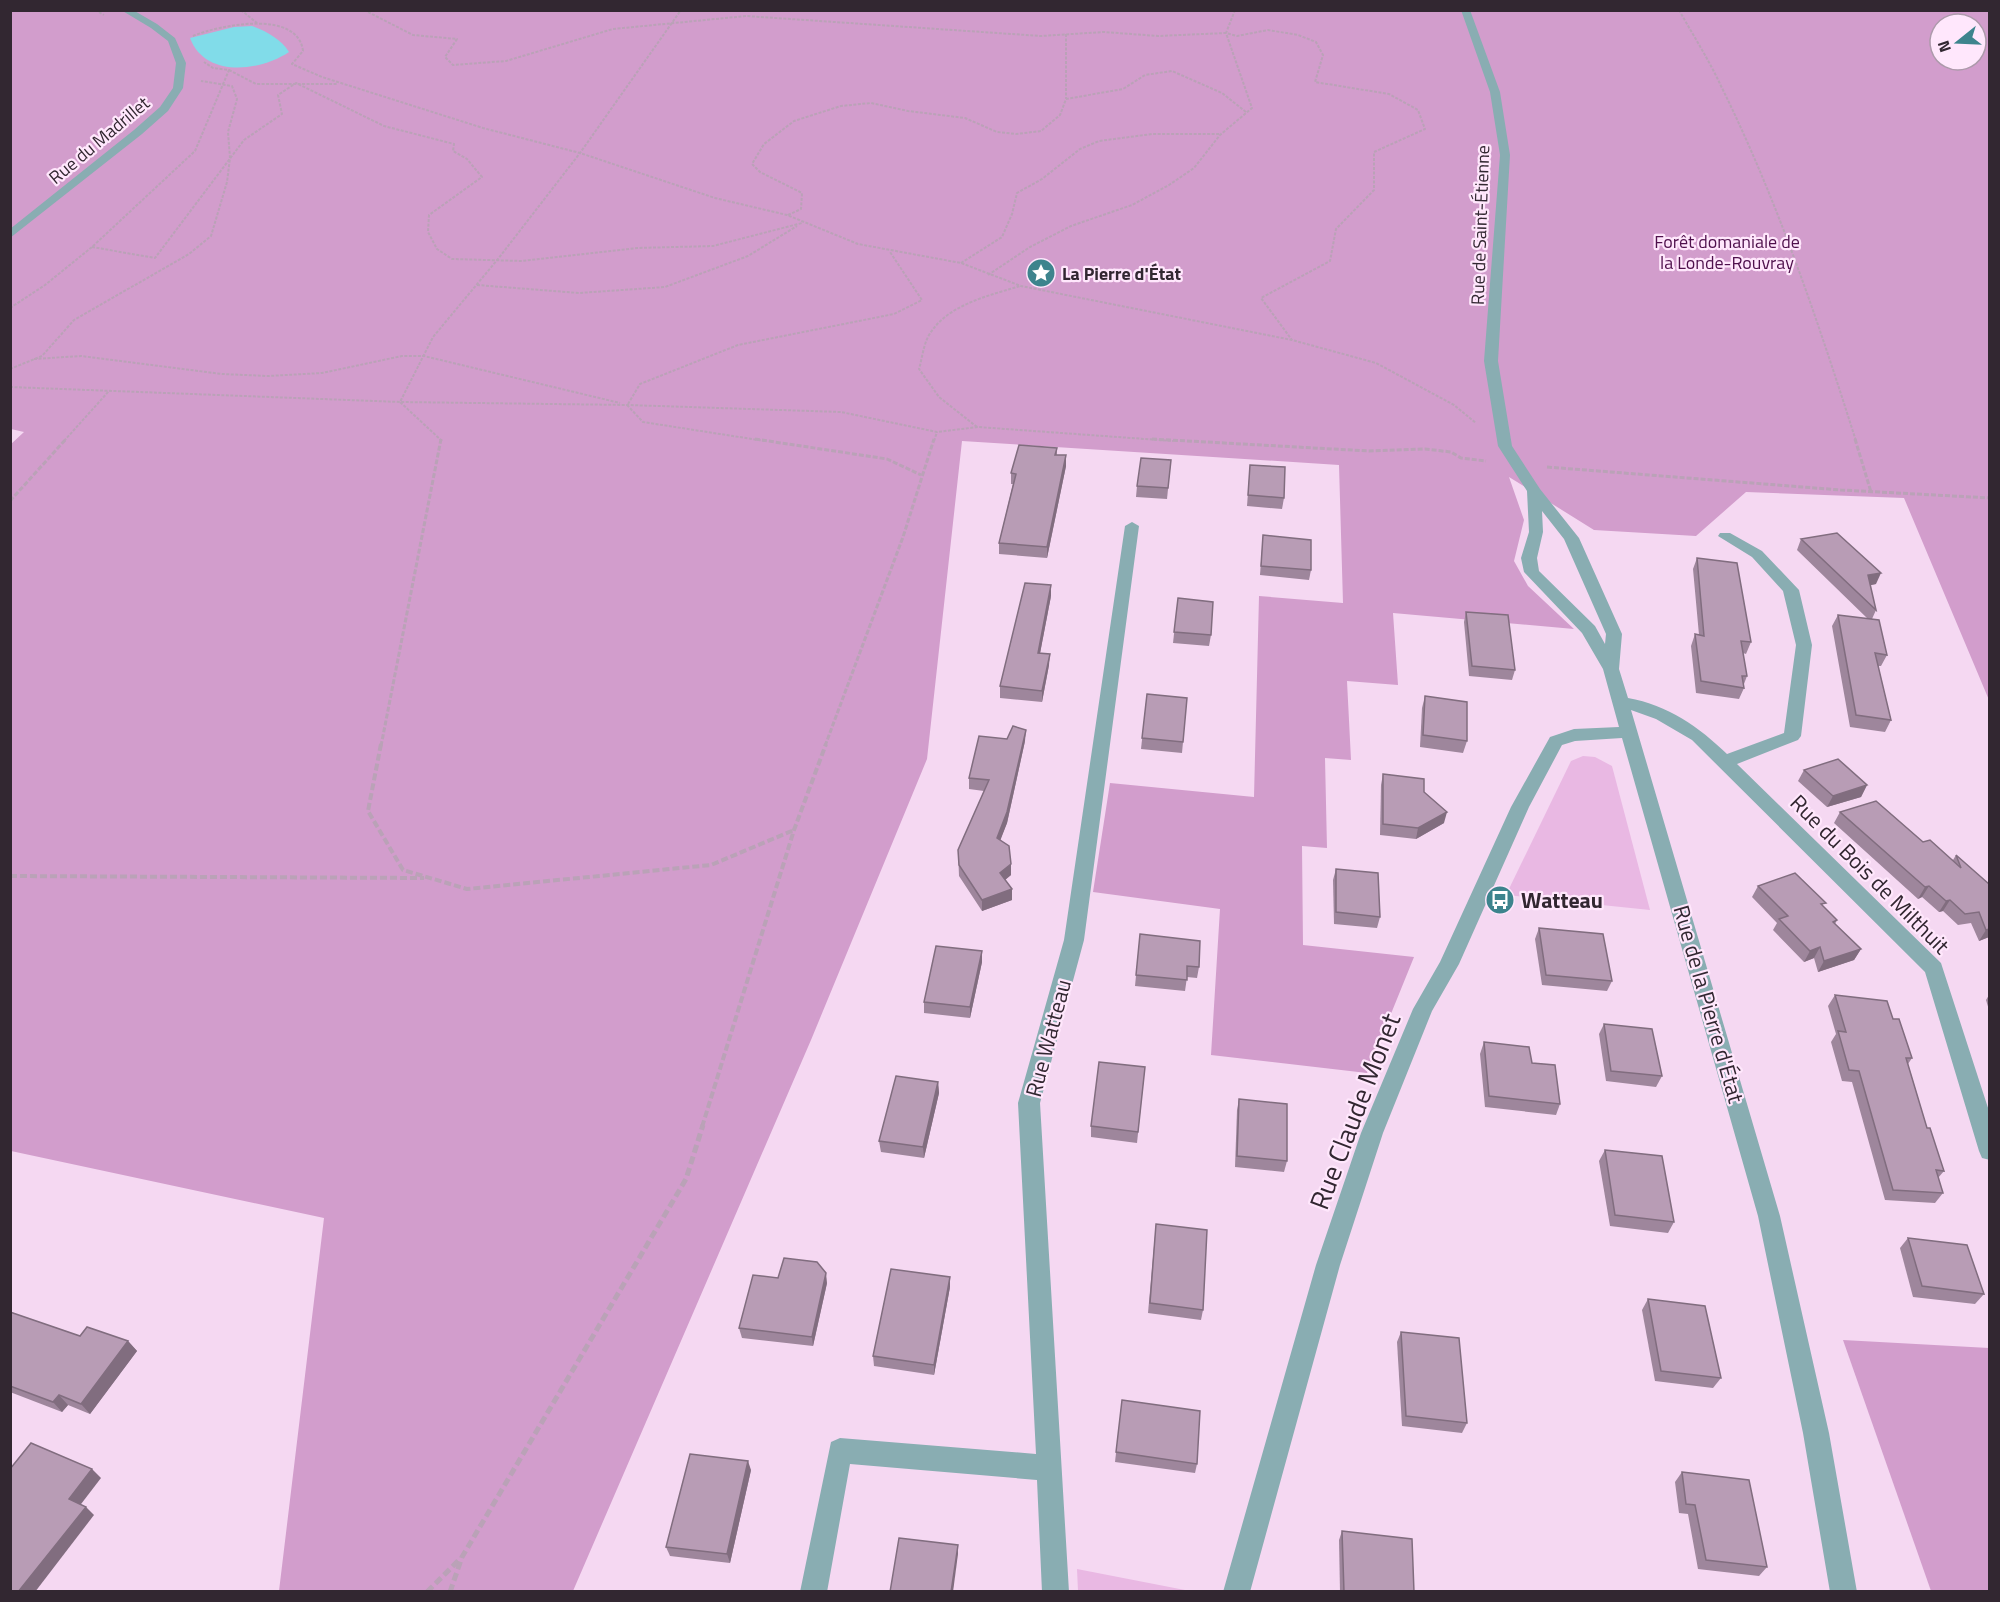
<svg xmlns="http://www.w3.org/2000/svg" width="2000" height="1602" font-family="'Titillium Web',sans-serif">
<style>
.green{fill:#e9b8e3}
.forest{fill:#d29dcc;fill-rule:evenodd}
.water{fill:#81dce9}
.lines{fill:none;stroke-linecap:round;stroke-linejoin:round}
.path-far3{stroke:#baa2b7;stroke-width:2;stroke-dasharray:3 1.5;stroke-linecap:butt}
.path-far2{stroke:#baa2b7;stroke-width:3;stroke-dasharray:5 2;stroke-linecap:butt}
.path-far1{stroke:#baa2b7;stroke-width:4;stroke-dasharray:7 3;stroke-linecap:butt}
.path{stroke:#baa2b7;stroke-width:5;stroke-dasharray:8 4;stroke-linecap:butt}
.minor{fill:#89adb2;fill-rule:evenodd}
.wall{fill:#9e869c}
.shaded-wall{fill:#816d7f}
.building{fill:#b89cb5;stroke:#816d7f;stroke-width:1.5}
.labels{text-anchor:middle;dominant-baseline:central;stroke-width:4.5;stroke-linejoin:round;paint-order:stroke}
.far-street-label{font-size:18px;fill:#322731;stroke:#ffe7fc}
.far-park-label{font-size:18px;fill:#4f104c;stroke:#ffe7fc}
.far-poi-label{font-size:18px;font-weight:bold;fill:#322731;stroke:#ffe7fc;text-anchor:start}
.street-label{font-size:22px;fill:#322731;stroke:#ffe7fc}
.poi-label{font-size:22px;font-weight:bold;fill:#322731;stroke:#ffe7fc;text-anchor:start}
.near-street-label{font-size:27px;fill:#322731;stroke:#ffe7fc}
</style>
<rect width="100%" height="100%" fill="#f5d8f2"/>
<g class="green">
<polygon points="1583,756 1595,757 1612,766 1650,910 1506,895 1571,761"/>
<polygon points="1077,1569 1190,1591 1078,1591"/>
</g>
<g class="forest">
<path d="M11 11H1989V700L1904 498 1746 492 1696 536 1594 530 1509 477 1524 520 1514 561 1528 586 1574 629 1393 613 1398 685 1347 681 1351 760 1325 758 1327 848 1302 846 1303 945 1414 957 1367 1073 1211 1055 1220 909 1093 892 1110 783 1254 797 1259 596 1343 603 1339 465 962 441 927 759 811 1040 573 1591H279L324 1218 11 1151 10 445 24 432 11 429ZM1940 24H1976V60H1940Z"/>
<polygon points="1843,1340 1989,1348 1989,1591 1931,1591"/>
</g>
<path class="water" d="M252 26C266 31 281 39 289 52 259 72 205 78 190 38L234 27Z"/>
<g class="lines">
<g class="path-far3">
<polyline points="95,10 104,15"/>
<polyline points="241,10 257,23"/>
<polyline points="364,10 413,35 457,39 445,57 453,65 506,61 613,29 746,16 1041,36 1104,32 1158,36 1226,33 1237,36 1268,30 1298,35 1316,42 1323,55 1315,82 1389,94 1418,110 1425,129 1374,152 1374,190 1336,229 1330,261 1261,298 1292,340"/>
<path d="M1679 10C1693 35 1709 60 1721 86 1777 199 1818 321 1856 441"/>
<polyline points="1066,34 1066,99"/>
<path d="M193 36C219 25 298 9 303 51L292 64 322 77 483 128 580 153 715 198 787 215 858 244 961 263 1021 286 1292 340 1376 363 1454 405 1476 423"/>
<polyline points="229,70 256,84 338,84"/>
<polyline points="788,215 801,209 802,193 760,172 752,164 764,144 794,121 841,106 871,103 908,111 965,118 997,132 1016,134 1041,131 1060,115 1066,99 1123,89 1145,75 1172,71 1222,93 1246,112"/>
<polyline points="92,247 155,258 244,140 282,114 278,95 296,83 384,126 454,144 453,151 467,159 482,177 429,215 428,232 437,249 452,259 522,261 637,248 713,246 802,223"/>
<polyline points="961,263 1002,237 1012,214 1017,193 1042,179 1080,149 1099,141 1152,134 1220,134"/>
<polyline points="988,275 1030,247 1071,226 1132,205 1169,185 1194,168 1220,135 1252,108 1226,33 1235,10"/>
<polyline points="477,285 579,293 665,287 748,256 797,226"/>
<polyline points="10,308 45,285 92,247 195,151 229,70 213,68 204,62"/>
<polyline points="34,359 81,356 222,374 268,376 322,373 402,356 424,356 620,403"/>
<polyline points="10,369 42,356 74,320 189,254 211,236 227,182 230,158 228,132 237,99 232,86 201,81"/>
<polyline points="10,387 400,402 628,405 841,412 937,432 978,427 1173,441"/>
<polyline points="628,404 640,384 738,345 894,314 922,300 890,252"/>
<polyline points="627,405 643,422 765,441"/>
<path d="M977 427 939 397 919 369C922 359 923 347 928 337 945 305 988 296 1020 286"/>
<polyline points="64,441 109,391"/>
<polyline points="442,441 400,402 433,337 498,259 580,153 681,10"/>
<polyline points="934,441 937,432"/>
</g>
<g class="path-far2">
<polyline points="755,439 887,459 921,475"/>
<polyline points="1152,439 1369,451 1425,449 1451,452 1461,458 1486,461"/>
<polyline points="1855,439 1871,492"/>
<polyline points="1547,467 1841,490 1990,498"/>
<polyline points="10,501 66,439"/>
<polyline points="381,746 441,439"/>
<polyline points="825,746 903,537 934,439"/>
</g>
<g class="path-far1">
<polyline points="381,744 368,811 403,870 467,889 711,865 794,830"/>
<polyline points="10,876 424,878"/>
<polyline points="702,1127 794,830 826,744"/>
</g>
<g class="path">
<polyline points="427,1592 461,1558"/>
<polyline points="450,1592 462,1557 686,1179 703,1125"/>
</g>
<g class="minor">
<polygon points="121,10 133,10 157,24 175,38 186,63 183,88 168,111 142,134 10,238 10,229 134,130 160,107 173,88 176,63 168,41 151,28"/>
<path d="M1461 10H1470L1500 92 1510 155 1498 361 1512 446 1540 489 1579 538 1622 634 1619 669 1628 698C1668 705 1699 727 1727 754L1784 733 1796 645 1783 591 1752 557 1718 536 1720 533H1730L1762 551 1799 590 1812 645 1801 736 1798 740 1737 764 1941 963 1990 1114V1160L1982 1158 1979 1151 1925 972 1692 740 1656 719 1631 710 1780 1216 1829 1433 1857 1592H1830L1803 1433 1758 1216 1622 738 1575 741 1562 745 1529 807 1459 964 1432 1011 1383 1133 1340 1265 1250 1592H1223L1316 1265 1361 1133 1413 1009 1440 962 1511 807 1550 737 1574 729 1619 727 1603 669 1582 633 1524 572 1521 558 1529 532 1527 491 1498 446 1484 361 1500 155 1490 92ZM1542 511 1564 539 1606 634 1605 644 1595 626 1539 571 1537 558 1543 532Z"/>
<polygon points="1132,522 1139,526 1084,940 1040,1103 1069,1592 1042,1592 1037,1480 850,1464 827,1592 800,1592 831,1442 840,1438 1036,1454 1018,1103 1064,940 1125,526"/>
</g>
</g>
<g class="wall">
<polygon points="1057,448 1057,455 1066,466 1047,558 999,554 999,543 1013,484 1011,484 1011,473"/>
<polygon points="1171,460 1167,499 1136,497 1137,486"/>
<polygon points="1250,465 1284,498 1282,509 1247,506"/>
<polygon points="1263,535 1311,570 1309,580 1260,575"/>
<polygon points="1801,539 1876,584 1870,585 1876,610 1872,619 1887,655 1881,666 1878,666 1891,720 1885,732 1850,727 1832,626 1838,615 1868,619 1797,550"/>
<polygon points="1697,558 1751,642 1746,654 1743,653 1747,676 1744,684 1744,688 1739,699 1696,693 1691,646 1695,634 1699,635 1693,569"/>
<polygon points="1051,596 1040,653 1049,665 1042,702 1000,698 1000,686"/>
<polygon points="1178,598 1211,635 1209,646 1173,643"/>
<polygon points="1466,612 1515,670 1512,680 1469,676 1464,622"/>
<polygon points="1147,694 1187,698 1182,753 1141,749"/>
<polygon points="1425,696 1467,741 1463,753 1420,747 1422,708"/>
<polygon points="1025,741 1007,823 1000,840 1011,875 1005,880 1012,889 1012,900 982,911 959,876 958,850 984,791 969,789 969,778"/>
<polygon points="1804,770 1867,785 1861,797 1827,807 1798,781"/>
<polygon points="1383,774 1424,792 1444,823 1416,839 1380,835 1381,785"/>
<polygon points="1840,812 1923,842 1953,860 1956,855 1989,884 1989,937 1979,941 1971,923 1958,925 1943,911 1939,912 1922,897 1918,899 1834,823"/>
<polygon points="1336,869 1380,917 1377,928 1334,924 1333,880"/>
<polygon points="1758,886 1823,907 1837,920 1835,924 1861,949 1854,960 1818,972 1814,958 1804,962 1773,930 1777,923 1752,897"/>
<polygon points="1539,928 1612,981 1607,991 1542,985 1535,939"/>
<polygon points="1140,934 1199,967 1197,978 1187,977 1185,991 1135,986"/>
<polygon points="982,951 982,962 970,1018 924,1013 924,1002"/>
<polygon points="1835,995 1893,1019 1912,1058 1908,1064 1927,1128 1944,1171 1938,1178 1943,1193 1935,1203 1885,1200 1852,1082 1842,1081 1831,1042 1836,1034 1828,1006"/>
<polygon points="1989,995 1989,1010 1986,1000"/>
<polygon points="1604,1024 1662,1076 1656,1087 1606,1081 1599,1034"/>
<polygon points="1484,1042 1532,1063 1560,1104 1556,1115 1485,1107 1480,1054"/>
<polygon points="1145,1067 1137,1143 1091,1137 1091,1126"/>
<polygon points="938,1082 939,1093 924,1158 881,1152 879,1141"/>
<polygon points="1239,1099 1287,1161 1284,1172 1235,1167 1237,1110"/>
<polygon points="1605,1150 1674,1222 1668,1233 1610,1226 1599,1161"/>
<polygon points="1156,1224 1203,1310 1201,1320 1148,1313"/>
<polygon points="1908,1238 1984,1294 1975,1304 1913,1297 1900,1248"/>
<polygon points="827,1283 813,1346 742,1338 739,1328"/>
<polygon points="950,1287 934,1375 874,1366 873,1356"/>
<polygon points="1648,1299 1721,1378 1713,1388 1655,1381 1642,1310"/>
<polygon points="10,1312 80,1336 128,1341 137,1351 90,1414 68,1405 62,1412 10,1392"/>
<polygon points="1401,1332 1467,1423 1462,1433 1402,1426 1397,1342"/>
<polygon points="1122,1400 1197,1464 1195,1473 1115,1462"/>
<polygon points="751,1470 730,1563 670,1556 666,1547"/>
<polygon points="1682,1472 1767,1567 1759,1576 1698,1569 1688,1514 1679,1513 1675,1482"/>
<polygon points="1342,1531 1414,1592 1340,1592 1339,1540"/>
</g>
<g class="shaded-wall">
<polygon points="1066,455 1066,466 1047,558 1047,547"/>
<polygon points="1881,573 1876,584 1862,587 1868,575"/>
<polygon points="1051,585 1051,596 1038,664 1038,653"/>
<polygon points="1050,654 1049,665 1042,702 1042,691"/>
<polygon points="1026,730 1025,741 1007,823 997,849 997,838"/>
<polygon points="1867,785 1861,797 1827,807 1833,796"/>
<polygon points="1447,812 1444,823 1416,839 1418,828"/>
<polygon points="1011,864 1011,875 1000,884 1000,873"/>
<polygon points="1929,886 1922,897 1918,899 1925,887"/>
<polygon points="1012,889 1012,900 982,911 982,900"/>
<polygon points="1950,900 1943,911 1939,912 1946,901"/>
<polygon points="1989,929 1989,937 1979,941 1986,930"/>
<polygon points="1820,947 1814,958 1804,962 1810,951"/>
<polygon points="1861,949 1854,960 1818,972 1824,961"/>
<polygon points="982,951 982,962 970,1018 970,1007"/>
<polygon points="938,1082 939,1093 924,1158 923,1147"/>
<polygon points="826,1273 827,1283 813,1346 812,1337"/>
<polygon points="950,1277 950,1287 934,1375 934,1365"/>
<polygon points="128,1341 137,1351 90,1414 81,1404"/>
<polygon points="59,1395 68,1405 62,1412 53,1402"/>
<polygon points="748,1461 751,1470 730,1563 727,1554"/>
<polygon points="92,1469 101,1478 78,1508 69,1499"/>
<polygon points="86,1507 94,1515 35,1592 18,1592"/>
<polygon points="958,1545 958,1554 953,1592 951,1592"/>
</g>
<g class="building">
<polygon points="1019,445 1057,448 1055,455 1066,455 1047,547 999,543 1016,474 1011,473"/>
<polygon points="1141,458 1171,460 1168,488 1137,486"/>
<polygon points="1250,465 1285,467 1284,498 1248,495"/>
<polygon points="1837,533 1881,573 1868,575 1876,610 1801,539"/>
<polygon points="1263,535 1311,540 1311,570 1261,566"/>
<polygon points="1697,558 1737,563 1751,642 1741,641 1747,676 1742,676 1744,688 1701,681 1695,634 1704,636"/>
<polygon points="1025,583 1051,585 1038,653 1050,654 1042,691 1000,686"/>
<polygon points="1178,598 1213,602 1211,635 1174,632"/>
<polygon points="1466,612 1508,615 1515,670 1472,666"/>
<polygon points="1838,615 1879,620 1887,655 1875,653 1891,720 1856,715"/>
<polygon points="1147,694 1187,698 1183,742 1142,738"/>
<polygon points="1425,696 1467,702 1467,741 1423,735"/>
<polygon points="1013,726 1026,730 1007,812 997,838 1009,846 1011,864 1000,873 1012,889 982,900 959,865 958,850 989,780 969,778 979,736 1007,739"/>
<polygon points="1838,759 1867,785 1833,796 1804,770"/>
<polygon points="1383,774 1424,779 1424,792 1447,812 1418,828 1383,824"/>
<polygon points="1876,801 1923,842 1930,840 1961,868 1956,855 1989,884 1989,929 1986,930 1979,912 1965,914 1950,900 1946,901 1929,886 1925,887 1840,812"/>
<polygon points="1336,869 1378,873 1380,917 1336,912"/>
<polygon points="1795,873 1826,903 1821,904 1837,920 1833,922 1861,949 1824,961 1820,947 1810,951 1779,919 1788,916 1758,886"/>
<polygon points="1539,928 1603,934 1612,981 1546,975"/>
<polygon points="1140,934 1200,941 1199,967 1187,966 1187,980 1136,975"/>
<polygon points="936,946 982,951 970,1007 924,1002"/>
<polygon points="1835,995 1887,1001 1893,1019 1899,1019 1912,1058 1906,1058 1927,1128 1930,1128 1944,1171 1936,1170 1943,1193 1893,1190 1859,1071 1849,1070 1838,1031 1846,1032"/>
<polygon points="1604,1024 1652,1029 1662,1076 1611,1071"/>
<polygon points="1484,1042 1529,1047 1532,1063 1555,1065 1560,1104 1489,1096"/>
<polygon points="1099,1062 1145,1067 1138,1132 1091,1126"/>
<polygon points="896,1076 938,1082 923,1147 879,1141"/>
<polygon points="1239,1099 1287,1104 1287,1161 1237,1156"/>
<polygon points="1605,1150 1662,1156 1674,1222 1615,1215"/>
<polygon points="1156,1224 1207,1230 1203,1310 1150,1303"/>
<polygon points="1908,1238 1967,1245 1984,1294 1922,1286"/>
<polygon points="784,1258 817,1262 826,1273 812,1337 739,1328 753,1275 778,1278"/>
<polygon points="891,1269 950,1277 934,1365 873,1356"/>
<polygon points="1648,1299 1705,1306 1721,1378 1661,1371"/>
<polygon points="10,1312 80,1336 87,1327 128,1341 81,1404 59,1395 53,1402 10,1386"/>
<polygon points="1401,1332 1459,1338 1467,1423 1406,1416"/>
<polygon points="1122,1400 1200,1411 1197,1464 1116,1452"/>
<polygon points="31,1443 92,1469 69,1499 86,1507 18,1592 10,1592 10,1469"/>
<polygon points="690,1454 748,1461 727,1554 666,1547"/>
<polygon points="1682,1472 1749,1480 1767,1567 1706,1560 1695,1505 1686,1504"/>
<polygon points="1342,1531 1412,1539 1414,1592 1344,1592"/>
<polygon points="899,1538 958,1545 951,1592 890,1592"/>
</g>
<defs>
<g id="sight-disc" transform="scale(1.5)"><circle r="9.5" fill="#3d848d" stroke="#ffe7fc"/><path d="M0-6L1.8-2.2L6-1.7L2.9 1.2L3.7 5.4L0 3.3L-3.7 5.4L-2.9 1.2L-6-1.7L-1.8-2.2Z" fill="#fff"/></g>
<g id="bus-disc" transform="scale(1.5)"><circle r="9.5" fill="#3d848d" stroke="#ffe7fc"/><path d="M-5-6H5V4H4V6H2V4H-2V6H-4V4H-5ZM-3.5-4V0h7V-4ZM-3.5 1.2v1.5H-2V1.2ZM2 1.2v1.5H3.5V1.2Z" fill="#fff"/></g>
</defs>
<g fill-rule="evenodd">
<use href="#sight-disc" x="1041" y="273"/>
<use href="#bus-disc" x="1500" y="900"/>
</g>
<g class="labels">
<g class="far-street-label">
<text transform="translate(99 140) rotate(-40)">Rue du Madrillet</text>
<text transform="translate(1480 225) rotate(-88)">Rue de Saint-Étienne</text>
</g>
<g class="far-park-label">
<text x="1727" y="241">Forêt domaniale de<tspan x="1727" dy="21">la Londe-Rouvray</tspan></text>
</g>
<g class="far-poi-label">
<text x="1062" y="273">La Pierre d'État</text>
</g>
<g class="street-label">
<text transform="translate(1870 874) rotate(45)">Rue du Bois de Milthuit</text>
<text transform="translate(1709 1004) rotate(74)">Rue de la Pierre d'État</text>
<text transform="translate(1048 1038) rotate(-75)">Rue Watteau</text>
</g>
<g class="poi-label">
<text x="1521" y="900">Watteau</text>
</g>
<g class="near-street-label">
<text transform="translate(1354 1111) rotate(-69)">Rue Claude Monet</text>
</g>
</g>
<rect width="2000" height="1602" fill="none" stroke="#322731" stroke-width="24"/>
<g transform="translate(1958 42) rotate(252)"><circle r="28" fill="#ffe7fc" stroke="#ad9aab" stroke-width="1.5"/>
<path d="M0-4.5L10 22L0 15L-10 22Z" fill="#3d848d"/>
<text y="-9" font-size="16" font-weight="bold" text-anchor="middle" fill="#322731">N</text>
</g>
</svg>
